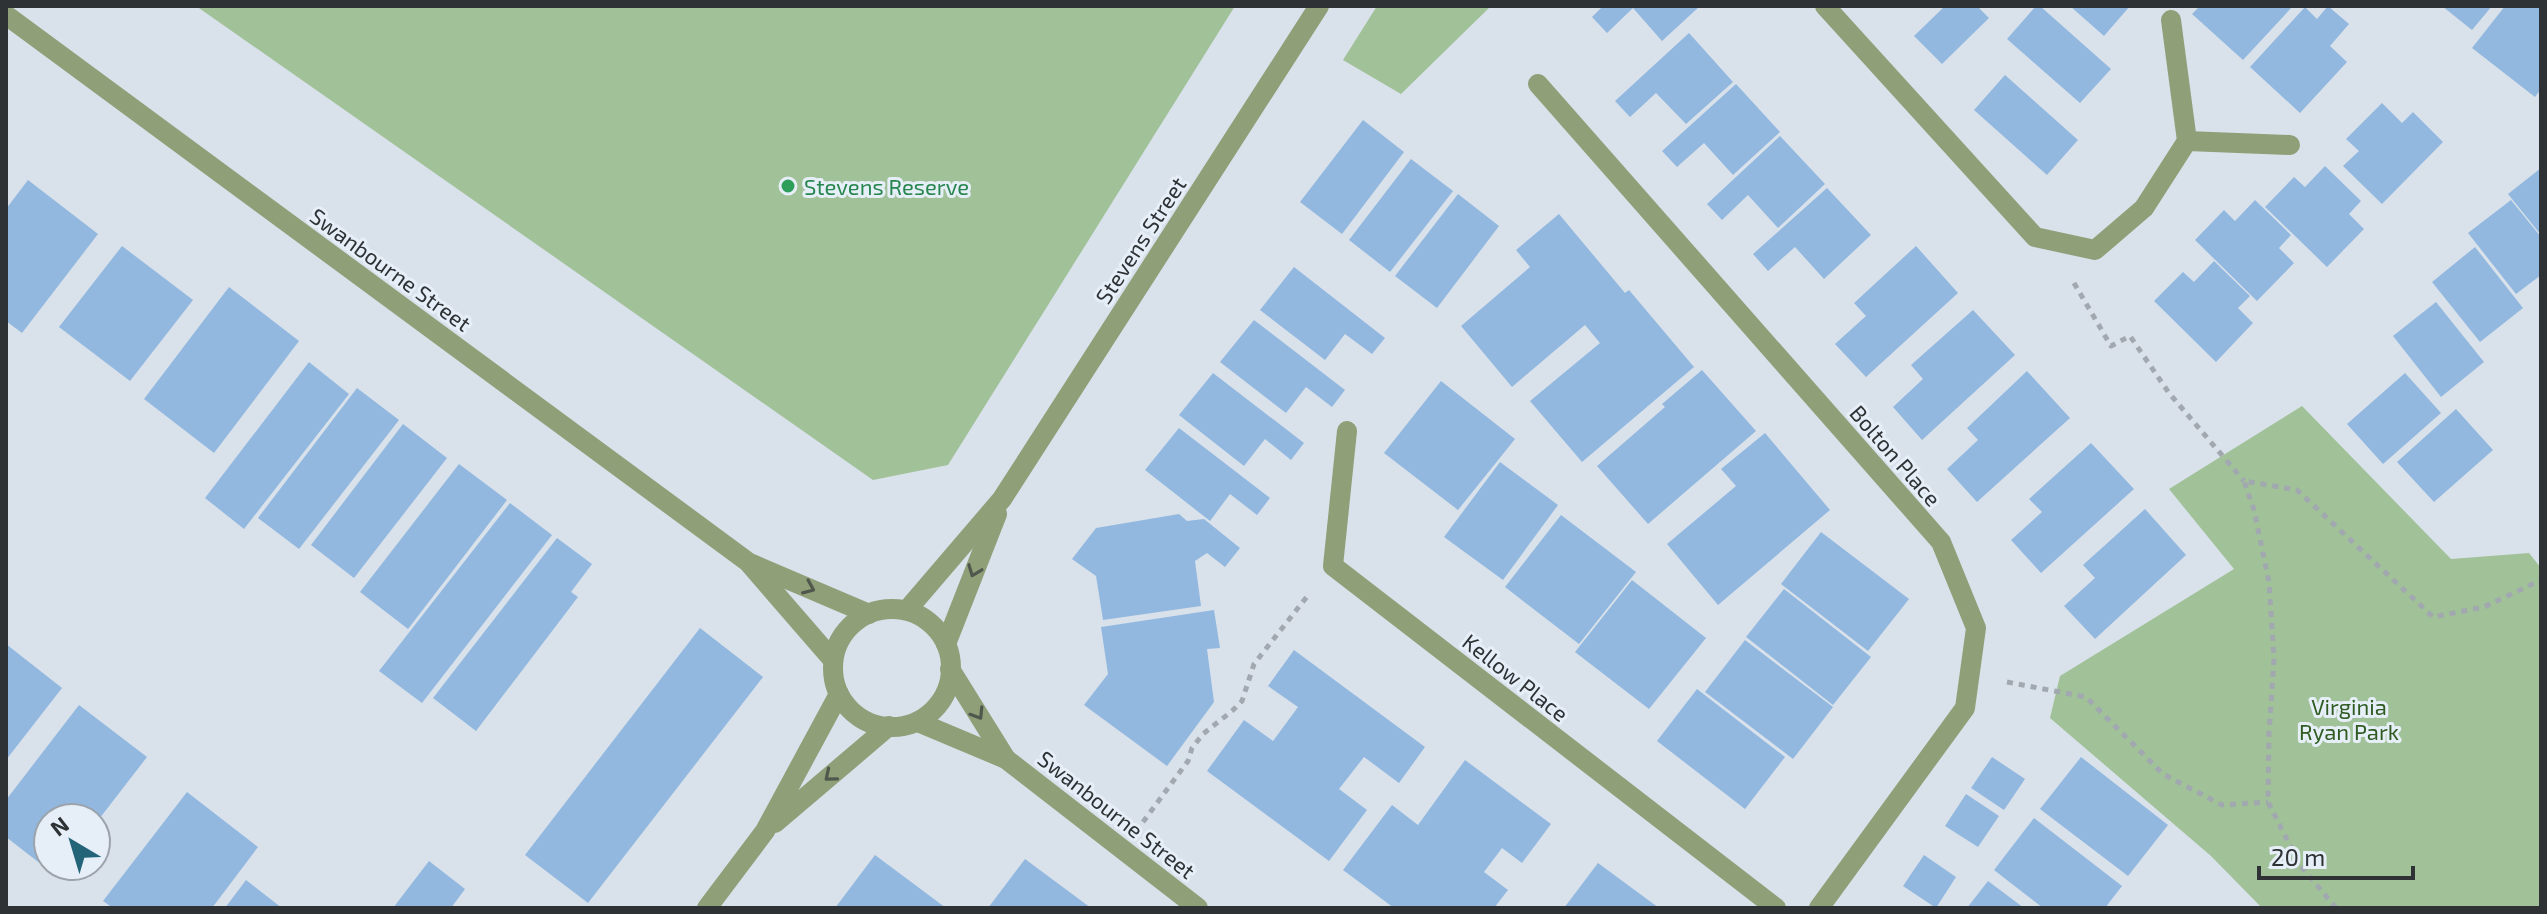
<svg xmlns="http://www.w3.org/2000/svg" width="2547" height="914" font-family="'Exo 2',sans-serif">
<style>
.green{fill:#a1c198}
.building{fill:#92b8e0}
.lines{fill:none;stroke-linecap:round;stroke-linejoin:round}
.path{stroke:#a1a8af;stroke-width:5;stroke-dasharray:6 6;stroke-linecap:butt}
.minor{stroke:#8fa079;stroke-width:20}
.oneway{stroke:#50584d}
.leisure-dot{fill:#2e9e5b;stroke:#e6eff8;stroke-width:3}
.labels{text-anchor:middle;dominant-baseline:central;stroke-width:6;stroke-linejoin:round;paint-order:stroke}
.leisure-label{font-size:22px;fill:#27864d;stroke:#e6eff8;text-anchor:start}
.street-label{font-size:22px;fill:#2e3235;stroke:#e6eff8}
.park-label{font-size:22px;fill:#2f5b21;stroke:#e6eff8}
</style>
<rect width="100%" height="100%" fill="#d9e2eb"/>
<g class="green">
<polygon points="196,6 1235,6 948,465 873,480"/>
<polygon points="1377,6 1491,6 1401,94 1343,60"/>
<polygon points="2302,406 2451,559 2529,553 2541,568 2541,908 2262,908 2211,856 2050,718 2060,676 2234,569 2169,489"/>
</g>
<g class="building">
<polygon points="1603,6 1700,6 1662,41 1633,8 1607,33 1592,17"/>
<polygon points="1945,6 1977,6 1989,18 1942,64 1914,36"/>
<polygon points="2036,6 2040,6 2111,69 2080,103 2007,39"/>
<polygon points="2070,6 2130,6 2104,36"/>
<polygon points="2200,6 2293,6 2243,60 2192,14"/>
<polygon points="2328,6 2349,24 2330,46 2347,62 2300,113 2250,67 2305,7 2317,19"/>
<polygon points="2442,6 2492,6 2472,30"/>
<polygon points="2505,6 2541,6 2541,89 2535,97 2472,48"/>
<polygon points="1689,33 1733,82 1686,124 1656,93 1630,117 1615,101"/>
<polygon points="2005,75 2078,140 2047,175 1974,110"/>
<polygon points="1736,84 1780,132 1733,175 1704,143 1677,167 1662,151"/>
<polygon points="2382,103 2402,123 2413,112 2443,142 2382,204 2343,166 2359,151 2346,139"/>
<polygon points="1363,120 1404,152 1342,234 1300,202"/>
<polygon points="1780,136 1825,184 1778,228 1748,195 1722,220 1707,204"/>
<polygon points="1411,159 1453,191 1390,272 1349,240"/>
<polygon points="2325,166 2361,201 2349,214 2364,229 2327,267 2265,207 2294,177 2305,187"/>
<polygon points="2541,168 2541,235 2508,194"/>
<polygon points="28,180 98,234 22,333 6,321 6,209"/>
<polygon points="1827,188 1871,235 1824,279 1795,247 1768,271 1753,254"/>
<polygon points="1458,194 1499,226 1437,308 1395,276"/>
<polygon points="2255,200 2291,235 2279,248 2294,263 2257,301 2195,240 2224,210 2235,221"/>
<polygon points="2511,200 2541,237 2541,275 2516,294 2468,233"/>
<polygon points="1559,214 1625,293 1629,290 1694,367 1582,462 1530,401 1600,343 1585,325 1512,387 1461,326 1530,267 1516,250"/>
<polygon points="122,246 193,300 130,381 59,327"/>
<polygon points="1916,246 1958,293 1866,377 1835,344 1866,316 1854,303"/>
<polygon points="2475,247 2523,308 2480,342 2432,282"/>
<polygon points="2214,261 2250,296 2238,308 2253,323 2216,362 2154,301 2183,272 2194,282"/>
<polygon points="1294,267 1385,338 1372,354 1345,334 1325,360 1260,310"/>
<polygon points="229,287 299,341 214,453 144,399"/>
<polygon points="2436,302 2484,362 2441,397 2393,336"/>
<polygon points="1973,310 2015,355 1922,440 1893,407 1923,379 1911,365"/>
<polygon points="1254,320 1345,390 1332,407 1306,387 1286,413 1220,362"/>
<polygon points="309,362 349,394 244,529 205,498"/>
<polygon points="1702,370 1756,431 1648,524 1597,466 1665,407 1662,404"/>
<polygon points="2027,371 2070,418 1977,502 1947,469 1978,440 1967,428"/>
<polygon points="1213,373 1304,443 1291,460 1265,439 1244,466 1179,415"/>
<polygon points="2405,373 2441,413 2383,464 2347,424"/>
<polygon points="1441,381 1515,439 1458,510 1384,453"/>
<polygon points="357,388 399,420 299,549 258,518"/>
<polygon points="2456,409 2493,450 2434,502 2397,462"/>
<polygon points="403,424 447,458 354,578 311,545"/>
<polygon points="1179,428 1270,498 1257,515 1230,494 1210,521 1145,470"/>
<polygon points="1765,433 1830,510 1718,605 1667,544 1736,486 1721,469"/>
<polygon points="2091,443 2134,489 2041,573 2011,540 2042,512 2029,499"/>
<polygon points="1500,462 1558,505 1503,580 1444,537"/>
<polygon points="459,464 507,500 408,629 360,592"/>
<polygon points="510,503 552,535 422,703 379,671"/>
<polygon points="2145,509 2186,555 2095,639 2064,606 2095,578 2083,565"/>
<polygon points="1179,514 1187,521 1204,519 1240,548 1225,567 1207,553 1195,561 1201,606 1103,620 1096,576 1072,559 1096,528"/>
<polygon points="1561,515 1636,572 1579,644 1505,587"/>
<polygon points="1821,532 1909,599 1868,651 1781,584"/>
<polygon points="557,538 592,564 571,592 578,597 476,731 433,698"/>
<polygon points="1632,580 1706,638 1649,709 1575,652"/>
<polygon points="1784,589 1871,657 1833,705 1746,637"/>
<polygon points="1214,610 1220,648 1207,649 1214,702 1167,766 1084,705 1108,674 1101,627"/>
<polygon points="700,628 763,677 588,903 525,855"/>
<polygon points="1745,640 1833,707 1793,759 1705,692"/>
<polygon points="6,644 62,688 6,760"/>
<polygon points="1294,650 1425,747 1399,783 1364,757 1339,789 1367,810 1329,861 1207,771 1244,720 1273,741 1298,707 1268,686"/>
<polygon points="1697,689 1785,757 1745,809 1657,741"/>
<polygon points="79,705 147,757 96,823 96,818 48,818 48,866 62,866 55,875 6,837 6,800"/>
<polygon points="1992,757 2025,779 2004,810 1971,788"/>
<polygon points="2081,757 2168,825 2128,876 2040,809"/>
<polygon points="1465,760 1551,824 1522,863 1502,848 1484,872 1508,890 1494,908 1394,908 1343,870 1392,805 1418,825"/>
<polygon points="187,792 258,847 212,908 113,908 103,901"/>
<polygon points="1966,794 1999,816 1978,847 1945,826"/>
<polygon points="2034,818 2122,886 2105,908 2043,908 1994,870"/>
<polygon points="875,855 946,908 835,908"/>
<polygon points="1924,855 1956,877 1936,908 1903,886"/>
<polygon points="1025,859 1091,908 988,908"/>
<polygon points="429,861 465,889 451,908 393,908"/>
<polygon points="1598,863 1659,908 1564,908"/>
<polygon points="246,880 282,908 225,908"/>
<polygon points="1988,881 2024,908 1967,908"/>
</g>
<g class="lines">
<g class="path">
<polyline points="2074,283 2111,346 2130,336 2169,393 2244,481"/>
<polyline points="2007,682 2086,697 2163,774 2222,805 2268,802"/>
<polyline points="1143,822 1188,761 1192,748 1203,734 1232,711 1242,701 1254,664 1309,594"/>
<polyline points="2336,908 2300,865 2268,802 2269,733 2274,659 2269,582 2254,510 2244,481 2297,490 2433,617 2484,607 2541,580"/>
</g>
<g class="minor">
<polyline points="1825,6 2035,237 2095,250 2144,208 2187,141 2171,20"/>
<polyline points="6,15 748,562 832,659"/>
<polyline points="1538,84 1941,542 1976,628 1965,708 1819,908"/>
<polyline points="2187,141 2290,145"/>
<polyline points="1347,431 1333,566 1776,908"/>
<polyline points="752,564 869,614"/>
<circle cx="892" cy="668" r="59"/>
<polyline points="907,610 1002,499 1319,6"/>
<polyline points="946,644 997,514"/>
<polyline points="950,669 1006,759"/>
<polyline points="918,722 1006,759 1198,908"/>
<polyline points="775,823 889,726"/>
<polyline points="707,908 765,831 839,694"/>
</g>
</g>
<defs><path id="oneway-chevron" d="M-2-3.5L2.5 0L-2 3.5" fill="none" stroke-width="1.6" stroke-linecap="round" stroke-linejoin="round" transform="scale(2)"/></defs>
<g class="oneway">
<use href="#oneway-chevron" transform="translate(974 571) rotate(111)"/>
<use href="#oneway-chevron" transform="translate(809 588) rotate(23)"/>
<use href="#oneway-chevron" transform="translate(978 714) rotate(58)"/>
<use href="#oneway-chevron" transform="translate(830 776) rotate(140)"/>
</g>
<circle class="leisure-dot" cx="788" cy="186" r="8"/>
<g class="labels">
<g class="leisure-label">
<text x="804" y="186">Stevens Reserve</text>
</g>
<g class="street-label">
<text transform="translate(1140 240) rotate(-57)">Stevens Street</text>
<text transform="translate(391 269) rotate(36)">Swanbourne Street</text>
<text transform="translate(1896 455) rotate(49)">Bolton Place</text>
<text transform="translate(1516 677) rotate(38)">Kellow Place</text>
<text transform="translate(1117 814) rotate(38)">Swanbourne Street</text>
</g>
<g class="park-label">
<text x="2349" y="706">Virginia<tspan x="2349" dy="25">Ryan Park</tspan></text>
</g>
</g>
<rect width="2547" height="914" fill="none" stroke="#2e3235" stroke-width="16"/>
<g transform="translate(72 842) rotate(322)"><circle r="38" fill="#e6eff8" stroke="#9ca3aa" stroke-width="2"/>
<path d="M0-6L14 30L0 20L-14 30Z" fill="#246479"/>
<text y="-12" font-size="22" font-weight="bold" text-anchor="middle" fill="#2e3235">N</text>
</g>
<path d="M2259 866v12h154v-12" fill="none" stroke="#2e3235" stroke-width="4"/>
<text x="2271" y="866" font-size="24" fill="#2e3235" stroke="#e6eff8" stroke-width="6" paint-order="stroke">20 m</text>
</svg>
